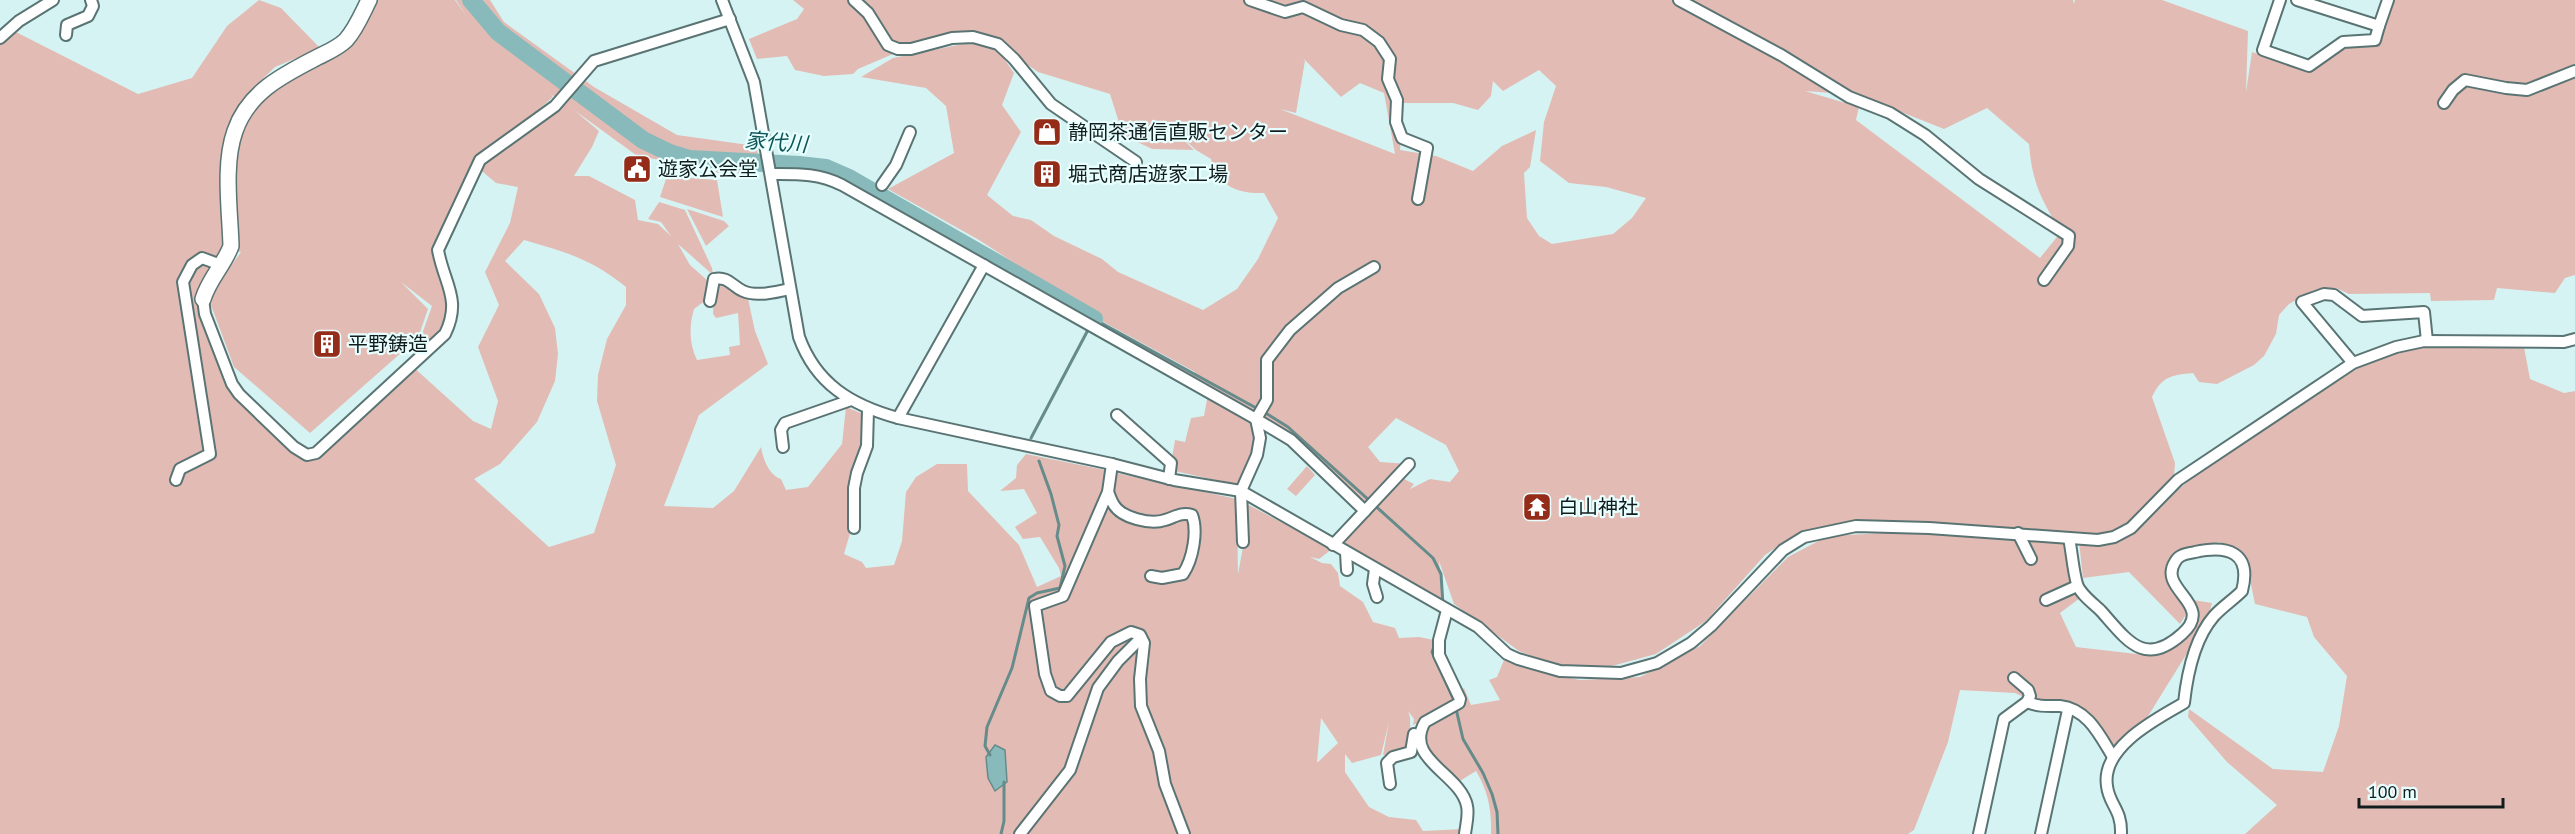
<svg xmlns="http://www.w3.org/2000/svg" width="2575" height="834" font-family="'PT Sans','Noto Sans JP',sans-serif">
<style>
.green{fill:#e2bcb4;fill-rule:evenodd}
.water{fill:#89babb;stroke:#658b8b;stroke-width:1.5}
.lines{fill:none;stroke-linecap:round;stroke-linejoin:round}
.stream{stroke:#658b8b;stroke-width:3}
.river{stroke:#89babb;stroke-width:18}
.street-casing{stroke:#5a7474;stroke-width:14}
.secondary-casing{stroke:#5a7474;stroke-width:18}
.street{stroke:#fff;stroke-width:10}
.secondary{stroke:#fff;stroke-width:15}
.labels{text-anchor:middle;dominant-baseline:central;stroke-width:4.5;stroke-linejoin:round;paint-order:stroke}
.poi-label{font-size:20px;fill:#121c1c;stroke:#e8ffff;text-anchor:start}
.water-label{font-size:21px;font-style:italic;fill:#0e5557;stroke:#e8ffff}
</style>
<rect width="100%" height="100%" fill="#d6f3f3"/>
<g class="green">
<path d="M259 0 281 8 320 48 275 67 247 94 229 140 256 99 326 54 372 0H455L466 15 456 0H490L504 22 569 69 594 87 677 135 756 146 762 171 724 174 636 155 574 110 599 131 592 147 574 176H589L635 200 638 220 658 224 671 236 661 222 648 219 659 202 685 210 712 268 713 275 678 244 690 265 708 281 706 300 694 309C689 326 689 344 697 360L730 355 729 347 740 345 738 313 716 318 713 314 714 284 747 294 755 331 768 364 699 415 664 506 713 508 734 491 761 447C763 459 769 475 781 479L786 490 808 487 842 444 846 407 868 416 851 530 844 554 862 562 866 568 894 565 902 541 906 492 916 477 937 464H967L968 491 1019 545 1037 587 1061 576 1059 568 1040 537 1023 539 1015 527 1037 513 1024 489 1000 491 1016 478 1017 465 1026 454 1110 471 1103 497 1098 499 1113 498 1116 473 1237 499 1238 574 1243 547V502L1332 549 1319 559 1310 557 1322 563 1331 564 1338 573 1340 586 1363 602 1373 622 1395 628 1399 638 1419 637 1434 640 1435 651 1459 692 1464 688 1471 705 1500 700 1489 680 1497 677 1504 660 1532 670 1580 680 1640 677 1700 646 1788 557 1828 536 1922 531 2063 542 2074 585 2080 598 2060 613 2076 647 2154 656 2182 639 2196 610 2193 600 2212 603 2207 621 2145 721 2111 751 2094 719 2083 712 2037 703 2015 693 1960 690 1948 742 1914 830 1908 834H1491C1492 811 1488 791 1476 771L1455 784 1428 758 1421 728 1451 707 1413 725 1414 719 1408 711 1410 717 1411 752 1383 755 1389 722 1381 755 1352 763 1345 754V772L1369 807 1389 817 1416 820 1423 831 1463 829 1462 834H0V40L10 29 138 94 192 78 227 26ZM551 95 561 99 480 160 553 97ZM477 167 496 183 518 187 510 223 485 272 499 305 478 347 498 401 491 429 473 421 411 365 445 334 453 301 439 256ZM524 240C565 252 592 259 626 287V305L607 339 598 375 597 401 616 465 594 533 549 547 474 479 500 464 537 422 555 381 558 354 555 328 539 294 505 261ZM231 246 233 251 241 252 208 297 234 367 310 433 418 338 428 309 401 282 432 306 411 365 315 453 294 447 232 384 203 299ZM1321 718 1338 743 1318 762H1317Z"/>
<path d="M793 0H2073L2074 4 2075 0H2162L2248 31 2246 92 2252 52 2310 71 2345 42 2376 43 2389 0H2575V275L2565 278 2555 293 2497 288 2494 300 2431 301 2430 293 2349 294 2336 288 2314 290 2289 304 2279 315 2276 334 2264 356 2254 365 2217 384 2199 382 2193 373C2170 375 2162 377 2152 397L2175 463 2174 477 2118 532 2098 534 1929 523 1867 522 1828 525 1794 535 1765 555 1706 621 1656 654 1612 666H1555L1519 651 1454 604 1439 561 1443 601 1340 543 1365 513 1309 456 1257 418C1255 439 1256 471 1238 485L1170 470 1175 440 1185 442 1191 418 1204 416 1208 394 826 175 778 172 779 157 829 164 862 178 1010 260 979 240 888 189 954 153 946 106 926 88 861 77 893 58 963 44 990 43 973 37 925 45 888 46 893 54 858 69 853 74 824 76 795 70 787 56 757 59 749 39 797 19 804 9ZM994 44H998L1038 72 1110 94 1123 135 1152 149 1194 150 1167 124 1196 150 1211 159C1219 186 1236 194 1264 193L1278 218 1258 259 1237 289 1203 310 1118 272 1102 259 1054 236 1031 220 1013 216 987 195 1021 132 1002 105 1014 73ZM1303 58 1341 97 1360 83 1384 93 1395 154 1280 109 1296 113 1305 61ZM1539 70 1556 86 1544 122 1540 161 1569 183 1606 187 1646 198 1632 218 1613 234 1552 244 1539 236 1527 218 1524 173 1530 167 1536 130 1502 146 1473 171 1436 156 1400 150 1404 103H1453L1478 110 1491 96 1493 81 1503 91ZM1833 85 1944 129 1987 108 2029 144C2032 183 2041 199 2061 232L2040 258 1856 120 1859 107 1805 91 1845 94ZM1380 264 1349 281 1281 341 1310 305 1368 266ZM1098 319 1195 372 1193 373 1219 388 1105 327ZM1396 418 1446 445 1459 471 1450 482 1430 479 1410 489 1414 484 1404 479H1396L1409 464 1380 462 1368 447Z"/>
<polygon points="667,176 717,180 723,217 660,197"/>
<polygon points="687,209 724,221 729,226 706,246"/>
<polygon points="2425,347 2524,347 2530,379 2564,393 2575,391 2575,834 2245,834 2277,805 2227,762 2188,717 2189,709 2273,769 2323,772 2339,726 2347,676 2314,637 2307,617 2255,604 2245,555 2220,542 2182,549 2170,561 2166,576 2175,596 2190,608 2180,624 2129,572 2083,578 2079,542 2112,543 2130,533 2198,472 2346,375 2377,358"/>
<polygon points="1307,466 1315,475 1296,496 1287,489"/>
</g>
<polygon class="water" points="995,745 1005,750 1007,782 995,791 988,778 986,757"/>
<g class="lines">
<g class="stream">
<polyline points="1092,322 1094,319 1258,409"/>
<polyline points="1264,412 1288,427 1433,558 1441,574 1443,605"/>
<polyline points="1031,438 1089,328"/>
<polyline points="1435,644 1432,652 1454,700 1463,739 1483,773 1492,794 1497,812 1498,834"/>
<polyline points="990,755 985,746 987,727 1012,668 1029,598 1037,593 1060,588 1065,566 1057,536 1059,525 1051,494 1039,461"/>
<polyline points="1001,834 1004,821 1004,782"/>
</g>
<polyline class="river" points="471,0 498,32 643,140 670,153 690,159 799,165 826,168 849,178 1094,319"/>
<g class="street-casing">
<g id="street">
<path d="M722 0 754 82 799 337C816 384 851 405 898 418L1112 464 1174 480 1241 491 1478 627 1507 654 1518 659 1560 671 1621 673 1657 663 1691 643 1711 626 1783 550 1804 537 1856 526 1929 528 2098 540 2114 537 2131 528 2178 480 2353 363 2396 347 2424 341 2564 342 2575 339"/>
<polyline points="854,0 868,13 888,45 898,49 911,49 952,38 973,37 998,44 1014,59 1051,104 1136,162"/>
<polyline points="1250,0 1285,12 1303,7 1341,25 1363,30 1379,42 1390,59 1388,79 1397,100 1396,122 1402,138 1427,148 1418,199"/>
<polyline points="1679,0 1781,55 1849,97 1890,113 1925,135 1979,179 2069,236 2068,246 2044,280"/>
<polyline points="2280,0 2263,50 2309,66 2343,42 2375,40 2379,26"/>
<polyline points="2297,0 2379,26 2388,0"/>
<polyline points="66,35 67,25 88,16 93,6 91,0"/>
<polyline points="0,38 19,21 53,0"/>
<polyline points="2444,103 2453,90 2465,80 2506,88 2527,90 2575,71"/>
<path d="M771 174C797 174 818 173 842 185L1256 419 1291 440 1365 511"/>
<polyline points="882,185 896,165 910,132"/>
<path d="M203 299 205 314 232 384 239 394 294 447 307 455 316 453 445 334C462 299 444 284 438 250L480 160 555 106 594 61 730 19"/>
<path d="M710 301 714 279C728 276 732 286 743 291 756 297 777 292 790 289"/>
<polyline points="2353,363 2302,302 2324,294 2334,295 2362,316 2424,312 2427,341"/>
<polyline points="1117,415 1171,463 1169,479"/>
<polyline points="898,418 984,265"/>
<polyline points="783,447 781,430 785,423 851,400"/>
<polyline points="1112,464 1108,492 1063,596 1035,606 1045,674 1051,691 1060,696 1067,696 1111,642 1131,632 1140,635 1144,643 1140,679 1141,706 1159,751 1165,784 1184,834"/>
<polyline points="176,480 180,469 210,454 183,282 192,265 202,258 221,265"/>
<path d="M1108 492C1110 496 1111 501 1114 505 1122 518 1151 525 1165 520 1175 517 1181 512 1192 515 1198 531 1193 559 1183 574L1162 578 1151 576"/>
<polyline points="854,528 854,488 857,473 867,446 868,410"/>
<polyline points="2018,533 2031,559"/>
<path d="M2069 538C2072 553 2073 570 2077 584 2080 594 2094 604 2101 611 2127 640 2144 668 2182 634 2216 604 2157 590 2175 562 2179 554 2187 554 2195 552 2228 545 2252 552 2242 591 2233 600 2222 607 2214 616 2194 639 2187 675 2184 703 2156 719 2101 747 2107 786 2109 805 2122 809 2121 834"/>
<polyline points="1243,542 1241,491 1257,455 1260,438 1256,419 1267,400 1267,360 1290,330 1338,288 1374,267"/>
<polyline points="1333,545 1409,464"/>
<polyline points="1346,552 1347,570"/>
<polyline points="1375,569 1373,584 1377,597"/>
<polyline points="2046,600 2077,586"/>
<path d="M1447 610 1439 640V655L1460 699 1459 703 1425 722C1403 759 1461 774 1467 806 1469 815 1466 825 1465 834"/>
<path d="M2027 702C2039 707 2047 706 2060 706 2088 709 2100 736 2113 757"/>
<polyline points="1390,784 1387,763 1393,757 1411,752 1414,734"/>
<polyline points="1020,834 1070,770 1098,688 1118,661 1141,638"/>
<polyline points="1979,834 2004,719 2027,702 2030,696 2028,690 2014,678"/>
<polyline points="2041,834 2068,710"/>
</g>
</g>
<g class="secondary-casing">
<path id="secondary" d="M203 299C209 279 224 265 231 246 230 211 223 164 235 131 248 93 281 76 314 59 325 53 337 49 346 40 356 29 362 14 369 0"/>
</g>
<use href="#street" class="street"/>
<use href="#secondary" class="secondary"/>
</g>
<defs>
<g id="shop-square" transform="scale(1.5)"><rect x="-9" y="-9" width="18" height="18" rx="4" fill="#952c19" stroke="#e8ffff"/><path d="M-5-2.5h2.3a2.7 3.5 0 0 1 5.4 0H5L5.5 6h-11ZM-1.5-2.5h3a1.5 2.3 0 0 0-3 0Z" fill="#fff"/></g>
<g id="civic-square" transform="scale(1.5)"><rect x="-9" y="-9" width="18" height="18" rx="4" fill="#952c19" stroke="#e8ffff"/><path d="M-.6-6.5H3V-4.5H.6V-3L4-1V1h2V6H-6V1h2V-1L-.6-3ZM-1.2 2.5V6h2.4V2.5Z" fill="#fff"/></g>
<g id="building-square" transform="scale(1.5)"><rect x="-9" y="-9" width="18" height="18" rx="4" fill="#952c19" stroke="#e8ffff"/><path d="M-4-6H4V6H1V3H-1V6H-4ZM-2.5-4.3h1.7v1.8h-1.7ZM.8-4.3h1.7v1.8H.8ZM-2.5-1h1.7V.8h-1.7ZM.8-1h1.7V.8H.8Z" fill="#fff"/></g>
<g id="temple-square" transform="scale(1.5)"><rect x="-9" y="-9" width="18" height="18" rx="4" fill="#952c19" stroke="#e8ffff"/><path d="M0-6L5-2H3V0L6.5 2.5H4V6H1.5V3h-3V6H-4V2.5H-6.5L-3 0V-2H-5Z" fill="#fff"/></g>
</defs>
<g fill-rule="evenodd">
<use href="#shop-square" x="1047" y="132"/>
<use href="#civic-square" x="637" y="169"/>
<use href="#building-square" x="1047" y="174"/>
<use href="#building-square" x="327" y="344"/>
<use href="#temple-square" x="1537" y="507"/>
</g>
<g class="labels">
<g class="poi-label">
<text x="1068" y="132">静岡茶通信直販センター</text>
<text x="658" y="169">遊家公会堂</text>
<text x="1068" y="174">堀式商店遊家工場</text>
<text x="348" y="344">平野鋳造</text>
<text x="1558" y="507">白山神社</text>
</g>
<g class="water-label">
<text transform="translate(776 142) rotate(4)">家代川</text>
</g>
</g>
<path d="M2359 798v9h144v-9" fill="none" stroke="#121c1c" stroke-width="3"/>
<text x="2368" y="798" font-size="18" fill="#121c1c" stroke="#e8ffff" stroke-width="4.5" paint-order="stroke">100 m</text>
</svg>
